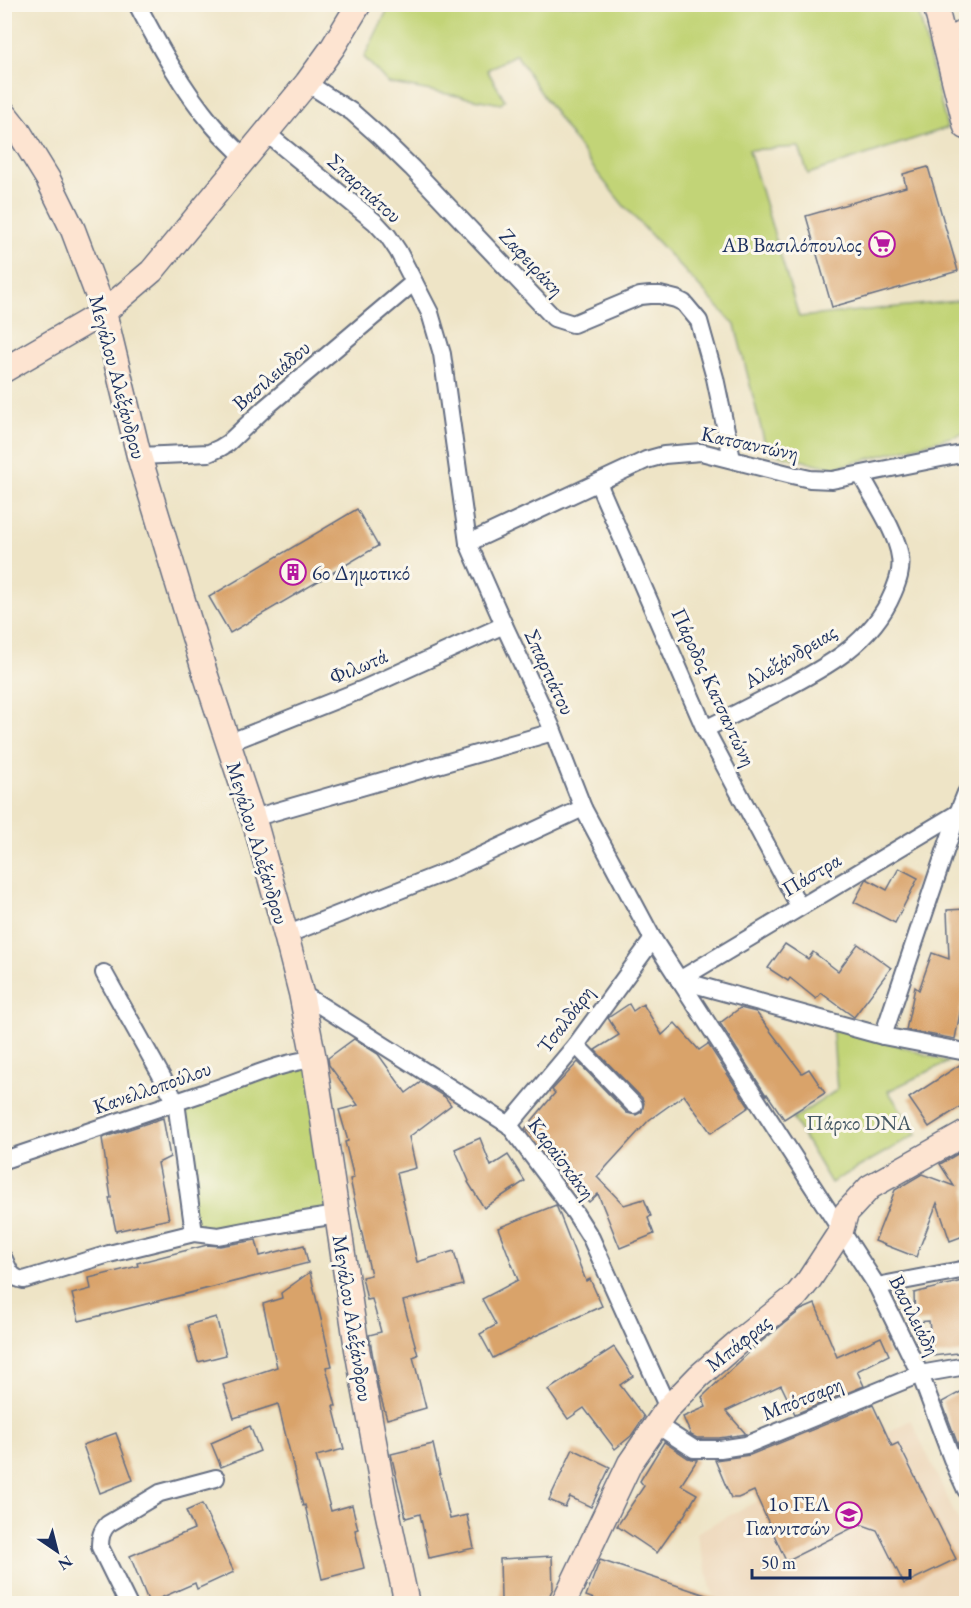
<svg xmlns="http://www.w3.org/2000/svg" width="971" height="1608" font-family="'EB Garamond',serif">
<style>
.built{fill:#edd7ba}
.green{fill:#c2d477;stroke:#6e826a;stroke-width:1.5}
.building{fill:#d9a36a}
.lines{fill:none;stroke-linecap:round;stroke-linejoin:round}
.street-casing{stroke:#656e82;stroke-width:20}
.secondary-casing{stroke:#656e82;stroke-width:27}
.street{stroke:#fff;stroke-width:16}
.secondary{stroke:#fde4d1;stroke-width:24}
.labels{text-anchor:middle;dominant-baseline:central;stroke-width:6;stroke-linejoin:round;paint-order:stroke}
.street-label{font-size:21px;fill:#1b2f5e;stroke:#fbf7ec}
.poi-label{font-size:21px;fill:#1b2f5e;stroke:#fbf7ec;text-anchor:end}
.park-label{font-size:21px;fill:#455864;stroke:#fbf7ec}
</style>
<rect width="100%" height="100%" fill="#fbf7ec"/>
<filter id="ink" filterUnits="userSpaceOnUse"><feTurbulence type="fractalNoise" baseFrequency=".0167" numOctaves="2"/><feDisplacementMap in="SourceGraphic" scale="12" xChannelSelector="R" yChannelSelector="G"/><feConvolveMatrix kernelMatrix="1 2 1 2 8 2 1 2 1" color-interpolation-filters="sRGB"/></filter>
<filter id="wash" filterUnits="userSpaceOnUse"><feTurbulence type="fractalNoise" baseFrequency=".008" numOctaves="4" result="noise"/><feDisplacementMap in="SourceGraphic" scale="24" xChannelSelector="R" yChannelSelector="G"/><feGaussianBlur stdDeviation="1.35" result="paint"/><feColorMatrix in="noise" values="0 0 0 0 0 0 0 0 0 0 0 0 0 0 0 0 0 1.4 0 .05"/><feComposite in="paint" operator="in"/></filter>
<g filter="url(#wash)">
<rect width="100%" height="100%" fill="#eee4c6"/>
<polygon class="built" points="911,1420 966,1537 966,1603 715,1603 696,1533"/>
<g class="green">
<polygon points="390,5 917,5 947,128 808,174 799,147 749,150 799,317 966,300 966,433 834,468 767,452 735,325 623,205 595,170 539,90 516,54 487,70 505,100 501,104 388,83 364,57"/>
<polygon points="832,1023 948,1062 888,1091 917,1134 831,1183 793,1119 837,1090"/>
<polygon points="314,1059 337,1215 194,1233 176,1102"/>
</g>
<g id="blocks">
<g class="building">
<polygon points="928,167 958,271 832,307 806,216 906,187 903,174"/>
<polygon points="357,509 378,546 230,633 209,597"/>
<polygon points="899,868 918,878 895,923 854,902 866,880 867,879 887,890"/>
<polygon points="966,909 966,982 955,1039 906,1030 915,987 919,990 932,953 949,959 947,910"/>
<polygon points="785,944 808,959 813,952 838,971 858,944 891,968 854,1017 821,993 816,999 790,978 788,981 768,968"/>
<polygon points="629,1004 633,1011 643,1004 662,1035 675,1023 699,1050 708,1044 749,1107 711,1133 684,1095 649,1120 597,1177 624,1205 644,1199 651,1216 648,1218 654,1234 620,1248 598,1194 589,1202 558,1169 566,1161 525,1129 555,1093 552,1090 578,1062 627,1113 636,1115 642,1112 644,1103 642,1098 595,1050 619,1035 608,1018"/>
<polygon points="740,1008 756,1012 802,1073 809,1069 825,1093 784,1119 767,1094 766,1095 720,1023"/>
<polygon points="354,1039 378,1054 406,1093 421,1082 445,1097 451,1105 409,1137 416,1168 397,1173 417,1262 454,1251 463,1285 403,1301 418,1355 413,1357 426,1408 387,1419 379,1391 369,1335 381,1332 372,1299 367,1300 362,1277 371,1275 350,1179 354,1178 345,1142 348,1141 339,1110 358,1105 329,1065 328,1058"/>
<polygon points="964,1062 966,1062 966,1103 929,1127 909,1098"/>
<polygon points="163,1118 170,1157 158,1163 169,1219 116,1231 109,1198 111,1198 102,1138"/>
<polygon points="480,1138 491,1166 508,1155 525,1181 484,1208 468,1182 469,1181 455,1149"/>
<polygon points="966,1149 966,1235 950,1241 937,1203 916,1257 875,1241 895,1190 922,1174 954,1186 940,1164"/>
<polygon points="556,1205 586,1281 590,1279 602,1306 535,1336 493,1358 480,1334 496,1325 482,1299 518,1280 498,1228"/>
<polygon points="256,1240 260,1256 304,1245 308,1263 79,1321 72,1294 91,1289 89,1278 138,1266 137,1263 207,1245 220,1246"/>
<polygon points="310,1272 332,1366 326,1367 336,1406 333,1406 344,1449 316,1456 331,1511 352,1505 358,1529 355,1530 364,1568 322,1579 305,1505 303,1506 278,1404 234,1418 223,1385 277,1367 263,1304 282,1298 281,1293"/>
<polygon points="966,1280 966,1352 933,1356 929,1321 915,1322 914,1293"/>
<polygon points="815,1304 837,1357 881,1337 889,1355 857,1371 864,1386 795,1414 781,1385 726,1411 746,1434 719,1438 697,1438 691,1435 683,1417 706,1407 702,1397 757,1345 801,1310"/>
<polygon points="216,1317 226,1355 198,1362 188,1325"/>
<polygon points="614,1347 633,1376 620,1385 644,1417 631,1436 615,1449 584,1408 568,1419 548,1390"/>
<polygon points="966,1389 966,1463 961,1453 942,1402"/>
<polygon points="873,1405 892,1446 898,1443 956,1559 904,1584 877,1530 860,1524 786,1561 754,1491 738,1498 731,1498 715,1460 750,1455"/>
<polygon points="250,1426 260,1451 221,1467 211,1443"/>
<polygon points="116,1433 133,1480 100,1493 83,1445"/>
<polygon points="664,1442 688,1458 697,1460 681,1485 697,1494 681,1521 680,1520 657,1553 617,1526 644,1486 640,1481"/>
<polygon points="433,1444 450,1519 467,1515 474,1548 429,1558 420,1514 406,1518 391,1454"/>
<polygon points="573,1449 610,1467 591,1507 570,1497 565,1507 549,1500"/>
<polygon points="202,1504 234,1572 197,1589 195,1583 149,1603 130,1556 194,1529 186,1511"/>
<polygon points="552,1556 553,1588 548,1599 501,1600 500,1559"/>
<polygon points="600,1560 721,1600 720,1604 608,1604 586,1596"/>
</g>
</g>
</g>
<g filter="url(#ink)">
<use href="#blocks" fill-opacity="0" stroke="#656e82" stroke-width="1.5"/>
<g class="lines">
<g class="street-casing">
<g id="street">
<path d="M137 4C159 46 182 88 212 124 222 136 234 147 245 158"/>
<polyline points="307,83 352,112 379,136 412,168 554,318 573,324 640,296 650,295 660,295 676,299 684,303 699,321 715,378 732,459"/>
<polyline points="265,132 375,222 388,236 398,251 430,313 442,354 468,543 504,625 551,726 583,808 653,939 877,1286 920,1374 952,1459 966,1490"/>
<polyline points="139,456 209,453 220,448 228,443 265,408 414,282"/>
<polyline points="598,483 705,729 799,906"/>
<polyline points="468,543 646,460 664,455 701,452 792,475 810,479 832,480 966,453"/>
<path d="M705 729C730 717 754 704 778 692 825 668 872 643 893 593 898 581 902 570 900 557 897 532 873 498 861 475"/>
<polyline points="228,743 361,690 504,625"/>
<polyline points="253,818 553,732"/>
<polyline points="286,935 448,871 583,808"/>
<polyline points="104,973 176,1102 194,1233"/>
<polyline points="679,980 966,808"/>
<polyline points="679,980 883,1036 966,1052"/>
<polyline points="301,993 509,1125 575,1213 591,1238 668,1408"/>
<polyline points="883,1036 958,813 966,793"/>
<polyline points="576,1045 634,1105"/>
<polyline points="509,1125 576,1045 653,939"/>
<path d="M4 1160C73 1137 141 1114 209 1091 244 1080 277 1063 314 1059"/>
<path d="M4 1259C9 1271 11 1278 24 1280L109 1254 194 1233 218 1236 292 1222 337 1215"/>
<polyline points="877,1286 966,1269"/>
<polyline points="657,1425 694,1449 720,1449 746,1445 920,1374 966,1366"/>
<path d="M128 1604 100 1547C100 1538 101 1531 108 1524L160 1493 216 1478"/>
</g>
</g>
<g class="secondary-casing">
<g id="secondary">
<polyline points="935,4 966,127"/>
<polyline points="945,43 966,31"/>
<polyline points="4,113 19,132 48,179 73,230 104,312 139,456 205,673 256,827 286,935 301,993 314,1059 357,1349 385,1501 407,1604"/>
<polyline points="4,370 104,312 152,271 307,83 333,47 359,4"/>
<polyline points="563,1604 630,1463 668,1408 699,1376 737,1343 796,1296 809,1280 841,1231 846,1213 870,1187 966,1133"/>
</g>
</g>
<use href="#street" class="street"/>
<use href="#secondary" class="secondary"/>
</g>
</g>
<defs>
<g id="supermarket-ring" transform="scale(1.35)"><circle r="9.5" fill="#fbf7ec" stroke="#b5179e" stroke-width="1.5"/><path d="M-6-5.5h2.5l.6 2H6L4.5 2H-2.5L-4.4-4H-6ZM-1.5 3.2a1.3 1.3 0 1 0 .1 0ZM3 3.2a1.3 1.3 0 1 0 .1 0Z" fill="#b5179e"/></g>
<g id="building-ring" transform="scale(1.35)"><circle r="9.5" fill="#fbf7ec" stroke="#b5179e" stroke-width="1.5"/><path d="M-4-6H4V6H1V3H-1V6H-4ZM-2.5-4.3h1.7v1.8h-1.7ZM.8-4.3h1.7v1.8H.8ZM-2.5-1h1.7V.8h-1.7ZM.8-1h1.7V.8H.8Z" fill="#b5179e"/></g>
<g id="school-ring" transform="scale(1.35)"><circle r="9.5" fill="#fbf7ec" stroke="#b5179e" stroke-width="1.5"/><path d="M0-5L7-2L0 1L-7-2ZM-4 1L0 2.5L4 1V4Q0 6-4 4Z" fill="#b5179e"/></g>
</defs>
<g fill-rule="evenodd">
<use href="#supermarket-ring" x="882" y="244"/>
<use href="#building-ring" x="293" y="572"/>
<use href="#school-ring" x="849" y="1515"/>
</g>
<g class="labels">
<g class="street-label">
<text transform="translate(365 188) rotate(42)">Σπαρτιάτου</text>
<text transform="translate(532 262) rotate(47)">Ζαφειράκη</text>
<text transform="translate(271 375) rotate(-41)">Βασιλειάδου</text>
<text transform="translate(118 377) rotate(75)">Μεγάλου Αλεξάνδρου</text>
<text transform="translate(750 443) rotate(12)">Κατσαντώνη</text>
<text transform="translate(790 656) rotate(-31)">Αλεξάνδρειας</text>
<text transform="translate(358 666) rotate(-23)">Φιλωτά</text>
<text transform="translate(550 672) rotate(65)">Σπαρτιάτου</text>
<text transform="translate(714 687) rotate(65)">Πάροδος Κατσαντώνη</text>
<text transform="translate(258 843) rotate(73)">Μεγάλου Αλεξάνδρου</text>
<text transform="translate(811 874) rotate(-31)">Πάστρα</text>
<text transform="translate(565 1019) rotate(-53)">Τσαλδάρη</text>
<text transform="translate(152 1087) rotate(-19)">Κανελλοπούλου</text>
<text transform="translate(562 1158) rotate(53)">Καραϊσκάκη</text>
<text transform="translate(915 1315) rotate(63)">Βασιλειάδη</text>
<text transform="translate(353 1318) rotate(81)">Μεγάλου Αλεξάνδρου</text>
<text transform="translate(738 1343) rotate(-39)">Μπάφρας</text>
<text transform="translate(802 1398) rotate(-22)">Μπότσαρη</text>
</g>
<g class="poi-label">
<text x="862" y="244">ΑΒ Βασιλόπουλος</text>
<text x="312" y="572" text-anchor="start">6ο Δημοτικό</text>
<text x="830" y="1503">1o ΓΕΛ<tspan x="830" dy="24">Γιαννιτσών</tspan></text>
</g>
<g class="park-label">
<text x="859" y="1122">Πάρκο DNA</text>
</g>
</g>
<rect width="971" height="1608" fill="none" stroke="#fbf7ec" stroke-width="24"/>
<g transform="translate(57 1551) rotate(145)" stroke="#fbf7ec" stroke-width="4.5" paint-order="stroke">
<path d="M0-4.5L10 22L0 15L-10 22Z" fill="#1b2f5e"/>
<text y="-9" font-size="16" font-weight="bold" text-anchor="middle" fill="#1b2f5e">N</text>
</g>
<path d="M752 1569v9h158v-9" fill="none" stroke="#1b2f5e" stroke-width="3"/>
<text x="761" y="1569" font-size="18" fill="#1b2f5e" stroke="#fbf7ec" stroke-width="4.5" paint-order="stroke">50 m</text>
</svg>
